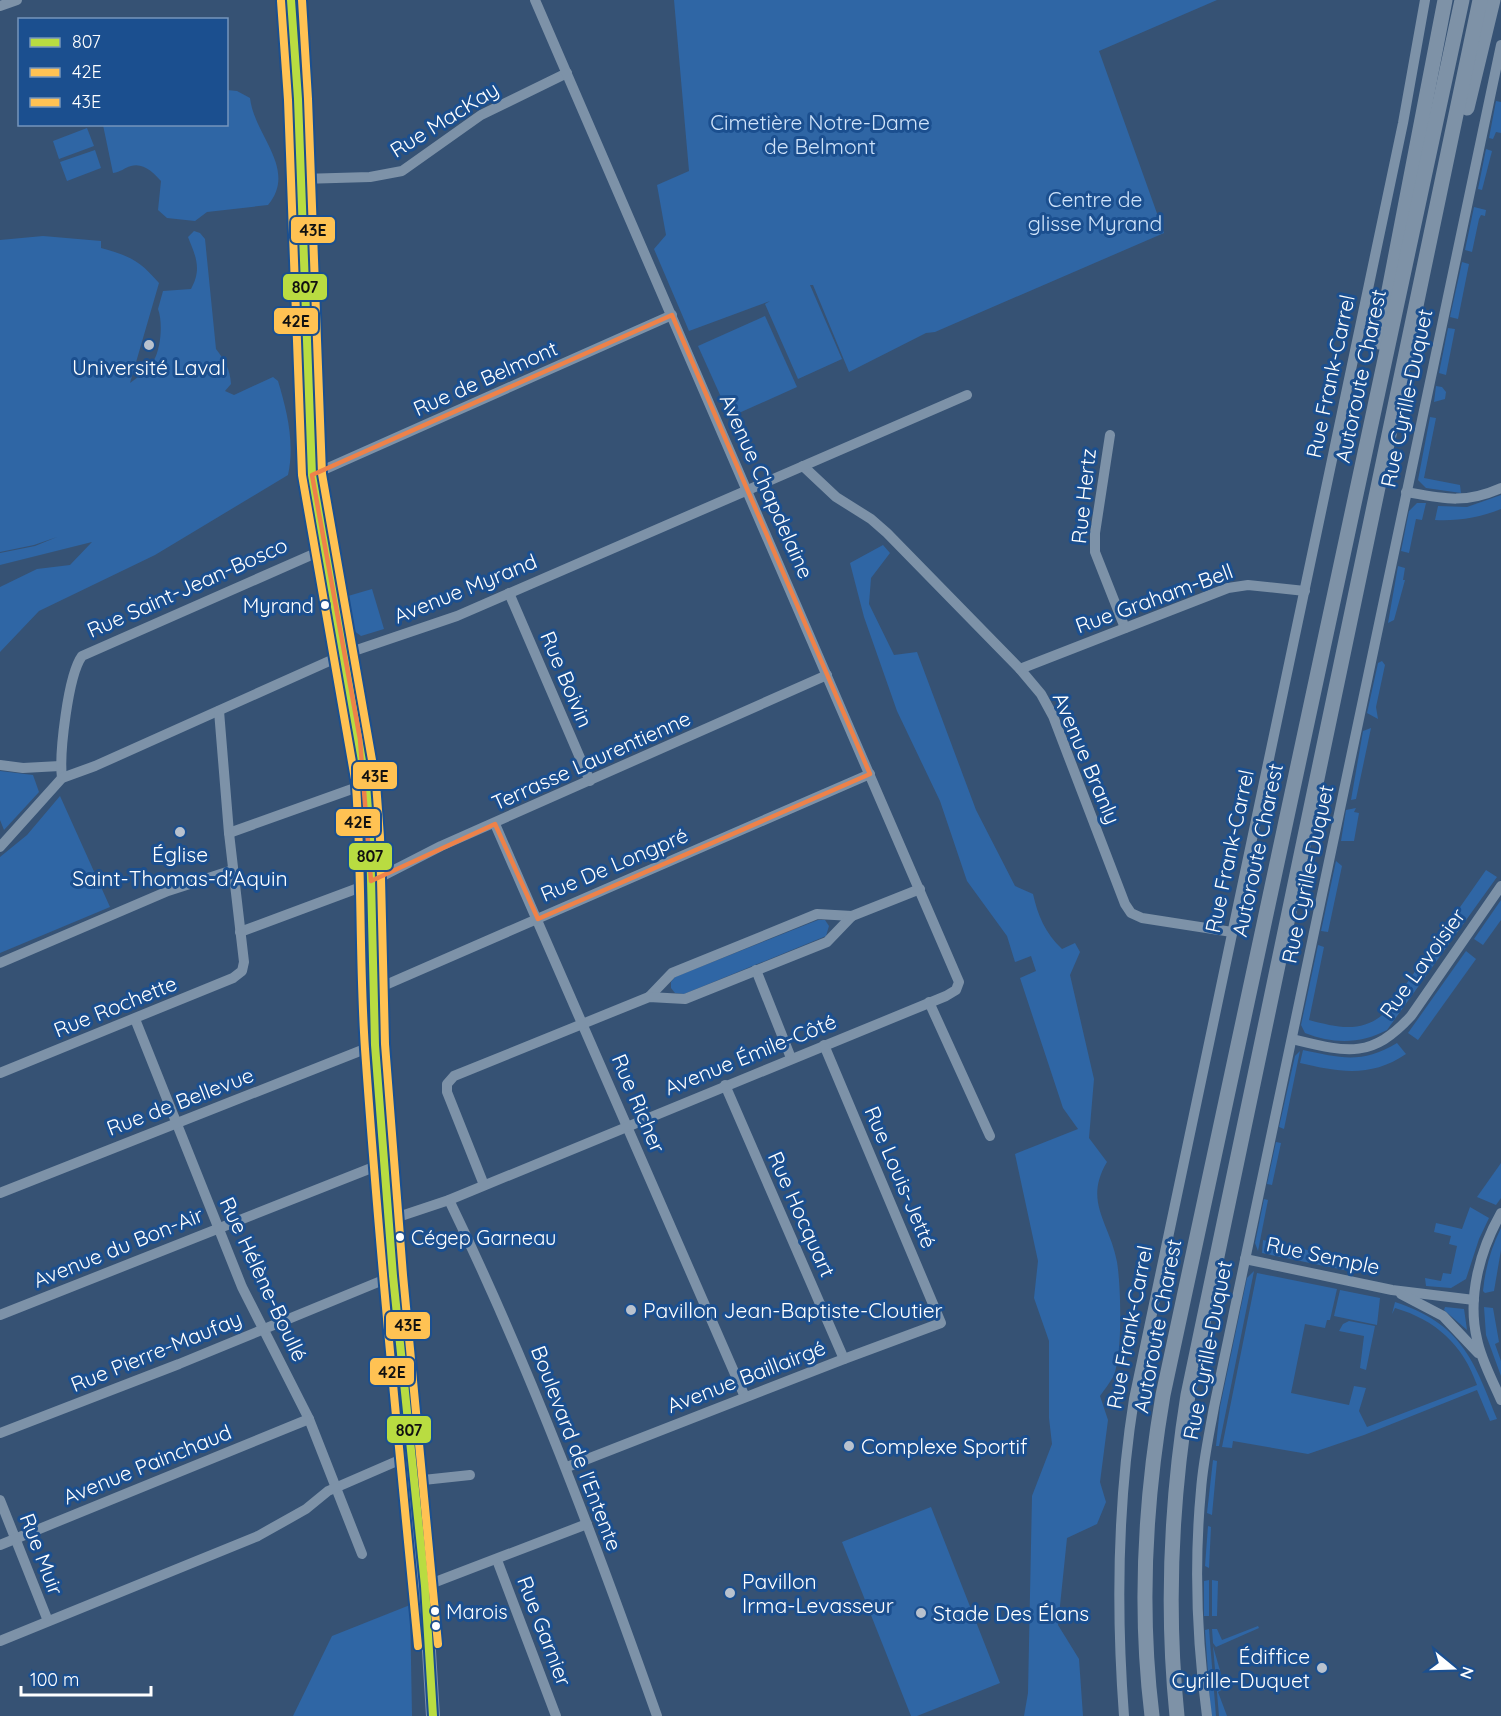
<svg xmlns="http://www.w3.org/2000/svg" width="1501" height="1716" font-family="Quicksand,sans-serif">
<style>
.green{fill:#2f66a5}
.lines{fill:none;stroke-linecap:round;stroke-linejoin:round}
.minor{stroke:#7d92a8;stroke-width:10}
.major{stroke:#7d8ea7;stroke-width:14}
.highway{stroke:#7e92a7;stroke-width:15}
.bus-1-casing{stroke:#1b4f8f;stroke-width:12}
.bus-2-casing{stroke:#1b4f8f;stroke-width:12}
.bus-3-casing{stroke:#1b4f8f;stroke-width:12}
.bus-1{stroke:#b9dc41;stroke-width:8}
.bus-2{stroke:#ffc253;stroke-width:8}
.bus-3{stroke:#ffc253;stroke-width:8}
.marked{fill:none;stroke:#ee8249;stroke-width:4.5;stroke-linejoin:round}
.poi-dot{fill:#b9c2ce;stroke:#1b4f8f;stroke-width:2}
.bus-dot{fill:#fff;stroke:#1b4f8f;stroke-width:2}
.labels{text-anchor:middle;dominant-baseline:central;stroke-width:6;stroke-linejoin:round;paint-order:stroke}
.bus-label{font-size:20px;fill:#fff;stroke:#1b4f8f;text-anchor:start}
.street-label{font-size:21px;fill:#fff;stroke:#1b4f8f}
.park-label{font-size:21px;fill:#cfe3fa;stroke:#1b4f8f}
.poi-label{font-size:21px;fill:#fff;stroke:#1b4f8f;text-anchor:start}
.line-badge{stroke:#1b4f8f;stroke-width:2}
.pale-badge-label{font-size:16px;text-anchor:middle;font-weight:bold;fill:#111}
</style>
<rect width="100%" height="100%" fill="#365274"/>
<g class="green">
<polygon points="674,0 1217,0 1099,51 1164,233 935,332 926,333 849,372 813,285 810,285 842,359 798,379 765,304 770,301 689,331 654,249 666,235 657,185 689,171"/>
<path d="M227 90 237 91 250 98C254 135 298 169 268 205L207 212 195 221 167 218 158 210 161 181C154 173 143 162 131 166 124 168 121 172 113 173L103 125 226 124Z"/>
<polygon points="1496,101 1501,102 1501,133 1496,132 1493,139 1489,138"/>
<polygon points="87,128 94,146 59,159 53,141"/>
<polygon points="1486,149 1492,151 1482,190 1478,189"/>
<polygon points="95,150 101,168 67,181 60,162"/>
<polygon points="1474,207 1486,210 1485,216 1481,215 1479,219 1472,252 1465,250"/>
<path d="M194 231 200 233 205 239 216 349C225 361 230 369 231 384L225 391 234 395 273 377 278 381C287 411 295 443 288 475L155 555 39 611 0 652V587L37 569 70 565 92 542 0 565V553L35 546 57 537 34 545 0 552V240L43 236 101 241V248C130 256 139 260 159 283L130 383C138 377 149 370 154 360 161 348 163 322 158 309L163 291 191 289C202 269 196 257 188 237Z"/>
<polygon points="1462,262 1469,264 1458,319 1450,317"/>
<polygon points="765,316 797,387 730,417 698,346"/>
<polygon points="1448,328 1455,329 1446,375 1439,373"/>
<polygon points="1436,386 1442,387 1446,392 1445,399 1434,402"/>
<polygon points="1430,417 1436,418 1424,478 1460,485 1461,493 1426,488 1418,480"/>
<path d="M1501 495V509C1479 518 1458 521 1435 520L1438 506 1467 507Z"/>
<polygon points="1417,503 1426,503 1422,520 1416,519 1409,553 1401,551 1409,511"/>
<path d="M883 545 890 553 871 578 869 604 894 655 917 652 976 810 1015 886 1033 894C1038 916 1045 933 1062 949L1075 943 1080 952 1070 975 1094 1079 1089 1138 1107 1162C1083 1202 1110 1223 1117 1262 1121 1286 1123 1357 1113 1377 1109 1384 1104 1390 1100 1396L1108 1420 1100 1482 1106 1502 1097 1524 1067 1538 1058 1625 1079 1659 1083 1716H1024L1028 1693 1032 1496 1052 1444 1049 1418V1341L1034 1298 1038 1261 1015 1154 1078 1129 1063 1108 1020 978 1036 971 1031 956 1015 962 1007 936 967 881 940 801 897 711 864 617 850 563Z"/>
<polygon points="1398,566 1405,568 1403,580 1405,580 1394,620 1388,623"/>
<polygon points="372,589 384,629 361,636 353,630 348,596"/>
<polygon points="1382,661 1385,665 1376,707 1378,719 1367,713 1378,663"/>
<polygon points="1371,728 1356,799 1351,800 1363,731"/>
<polygon points="0,771 33,775 39,792 4,830 0,820"/>
<polygon points="60,796 110,907 0,953 0,857 27,835"/>
<polygon points="1356,808 1354,812 1359,813 1354,841 1341,841 1346,810"/>
<polygon points="1336,861 1342,866 1328,932 1321,931"/>
<path d="M1486 870 1497 877 1387 1030C1361 1044 1333 1044 1305 1033L1301 1025 1318 945 1324 947 1309 1020C1339 1028 1364 1034 1388 1010Z"/>
<polygon points="1501,900 1501,920 1483,945 1474,939"/>
<polygon points="818,920 825,920 829,926 826,936 684,994 675,993 671,988 671,982 675,977"/>
<polygon points="1466,951 1476,959 1418,1040 1408,1033"/>
<path d="M1397 1043 1406 1054C1371 1078 1339 1072 1300 1063L1303 1050C1341 1058 1362 1064 1397 1043Z"/>
<polygon points="1300,1051 1284,1129 1279,1127 1295,1056"/>
<polygon points="1276,1142 1281,1143 1272,1185 1267,1184"/>
<polygon points="1501,1163 1501,1198 1496,1205 1477,1197"/>
<polygon points="1264,1199 1268,1200 1258,1251 1255,1243"/>
<polygon points="1470,1207 1489,1218 1479,1239 1466,1279 1451,1288 1426,1286 1425,1278 1441,1281 1443,1273 1451,1274 1457,1246 1449,1244 1451,1236 1434,1232 1436,1223 1462,1229"/>
<path d="M1501 1228V1250L1494 1291 1485 1293 1483 1291C1485 1269 1491 1248 1501 1228Z"/>
<polygon points="1263,1240 1351,1260 1349,1271 1262,1253"/>
<polygon points="1254,1271 1219,1446 1216,1446 1220,1407 1247,1278"/>
<path d="M1257 1273 1337 1289 1330 1320H1327L1325 1328 1305 1324 1291 1393 1349 1405 1354 1386 1366 1388 1359 1411 1367 1427 1477 1385C1463 1345 1436 1320 1395 1308L1392 1314 1395 1302C1461 1324 1473 1358 1497 1419L1490 1421 1477 1390 1364 1435 1308 1454 1233 1441 1232 1448 1222 1447Z"/>
<polygon points="1340,1290 1380,1298 1377,1325 1334,1316"/>
<polygon points="1445,1307 1464,1309 1467,1330 1444,1310"/>
<polygon points="1484,1307 1493,1308 1499,1342 1495,1344 1501,1361 1501,1376 1486,1335"/>
<polygon points="1349,1321 1375,1326 1366,1370 1360,1368 1364,1336 1339,1331 1343,1324"/>
<polygon points="1213,1460 1217,1461 1212,1515 1207,1513"/>
<polygon points="931,1507 1000,1683 917,1716 911,1716 842,1542"/>
<polygon points="1208,1526 1211,1527 1209,1568 1205,1566"/>
<polygon points="1209,1580 1209,1616 1204,1616 1204,1581"/>
<polygon points="1212,1580 1218,1581 1217,1616 1212,1616"/>
<polygon points="410,1605 412,1716 293,1716 332,1636"/>
<polygon points="1258,1626 1259,1628 1216,1647 1213,1643 1212,1629 1217,1629 1222,1640"/>
<polygon points="1209,1629 1216,1716 1211,1716 1205,1630"/>
<polygon points="1213,1646 1225,1688 1218,1692 1227,1716 1219,1716"/>
</g>
<g class="lines">
<g class="minor">
<polyline points="0,6 17,0"/>
<polyline points="301,179 370,177 402,171 481,115 567,73"/>
<polyline points="1110,435 1095,533 1095,552 1125,628"/>
<polyline points="803,466 836,497 871,519 887,533 1020,669 1041,694 1053,716 1125,904 1131,913 1142,918 1232,932"/>
<polyline points="312,475 672,315"/>
<path d="M1406 492C1444 499 1465 504 1501 488"/>
<polyline points="509,593 590,781"/>
<polyline points="1020,669 1228,588 1248,585 1305,591"/>
<polyline points="0,765 23,768 60,766"/>
<path d="M62 778C59 754 68 675 82 656L325 549"/>
<polyline points="495,824 745,1397"/>
<polyline points="229,833 366,784"/>
<polyline points="0,847 62,778 95,766 345,654 457,616 967,395"/>
<polyline points="240,932 361,887 441,846 827,675"/>
<polyline points="0,963 168,891 233,870"/>
<polyline points="756,970 791,1058"/>
<polyline points="374,990 870,774"/>
<polyline points="649,997 672,973 817,914 852,916 920,889"/>
<polyline points="929,1002 990,1136"/>
<polyline points="135,1019 242,1287 309,1419 362,1554"/>
<path d="M1292 1039C1346 1052 1371 1060 1411 1016L1501 886"/>
<polyline points="0,1073 233,978 242,971 244,962 229,833 219,711"/>
<polyline points="725,1085 844,1359"/>
<polyline points="484,1185 447,1092 447,1084 454,1076 649,997 685,999 827,942 852,916"/>
<polyline points="0,1193 375,1045"/>
<path d="M449 1200C530 1367 595 1541 657 1716"/>
<path d="M1501 1213C1480 1250 1467 1297 1477 1339 1481 1360 1493 1381 1501 1400"/>
<polyline points="389,1220 449,1200 946,996 956,990 959,982 535,0"/>
<polyline points="1245,1259 1392,1290 1474,1300"/>
<polyline points="1401,1294 1443,1316 1478,1353"/>
<polyline points="0,1315 384,1163"/>
<polyline points="0,1433 179,1364 393,1276"/>
<polyline points="567,1467 844,1359 941,1323 824,1045"/>
<polyline points="414,1481 470,1475"/>
<polyline points="0,1500 48,1621"/>
<polyline points="0,1545 309,1419"/>
<polyline points="497,1560 556,1716"/>
<polyline points="425,1586 587,1524"/>
<polyline points="0,1641 258,1536 306,1509 328,1491 411,1455"/>
<path d="M1124 1716C1116 1609 1117 1505 1134 1399L1403 123 1425 0"/>
<path d="M1207 1716C1197 1642 1194 1564 1201 1490 1203 1462 1209 1435 1214 1407L1501 45"/>
</g>
<polyline class="major" points="291,0 298,99 312,475 366,784 370,837 375,1045 393,1276 425,1586 433,1716"/>
<g class="highway">
<polyline points="1467,108 1493,0"/>
<polyline points="1379,342 1445,0"/>
<path d="M1152 1716C1139 1610 1145 1500 1163 1395L1462 0"/>
<path d="M1177 1716C1166 1608 1171 1501 1188 1395L1480 0"/>
</g>
<g class="bus-1-casing">
<polyline id="bus-1" points="291,0 298,99 312,475 366,784 370,837 375,1045 393,1276 425,1586 433,1716"/>
</g>
<g class="bus-2-casing">
<path id="bus-2" d="M281 1 288 100 302 475 356 785C362 873 359 961 365 1049 379 1248 399 1447 418 1646"/>
</g>
<g class="bus-3-casing">
<polyline id="bus-3" points="302,0 308,99 322,474 376,783 380,837 385,1044 403,1275 438,1644"/>
</g>
<use href="#bus-1" class="bus-1"/>
<use href="#bus-2" class="bus-2"/>
<use href="#bus-3" class="bus-3"/>
</g>
<path class="marked" d="M672 315 870 774 538 919 495 824 371 881 360 739 312 475Z"/>
<g class="poi-dot">
<circle cx="149" cy="345" r="6"/>
<circle cx="180" cy="832" r="6"/>
<circle cx="631" cy="1310" r="6"/>
<circle cx="849" cy="1446" r="6"/>
<circle cx="730" cy="1593" r="6"/>
<circle cx="921" cy="1613" r="6"/>
<circle cx="1322" cy="1668" r="6"/>
</g>
<g class="bus-dot">
<circle cx="325" cy="605" r="5"/>
<circle cx="400" cy="1237" r="5"/>
<circle cx="435" cy="1611" r="5"/>
<circle cx="436" cy="1626" r="5"/>
</g>
<g class="labels">
<g class="bus-label">
<text x="314" y="605" text-anchor="end">Myrand</text>
<text x="411" y="1237">Cégep Garneau</text>
<text x="446" y="1611">Marois</text>
</g>
<g class="street-label">
<text transform="translate(444 119) rotate(-32)">Rue MacKay</text>
<text transform="translate(1330 376) rotate(-78)">Rue Frank-Carrel</text>
<text transform="translate(1360 376) rotate(-78)">Autoroute Charest</text>
<text transform="translate(485 378) rotate(-24)">Rue de Belmont</text>
<text transform="translate(1406 398) rotate(-78)">Rue Cyrille-Duquet</text>
<text transform="translate(767 486) rotate(66)">Avenue Chapdelaine</text>
<text transform="translate(1083 496) rotate(-84)">Rue Hertz</text>
<text transform="translate(187 587) rotate(-24)">Rue Saint-Jean-Bosco</text>
<text transform="translate(465 588) rotate(-22)">Avenue Myrand</text>
<text transform="translate(1154 598) rotate(-20)">Rue Graham-Bell</text>
<text transform="translate(567 679) rotate(67)">Rue Boivin</text>
<text transform="translate(1087 758) rotate(67)">Avenue Branly</text>
<text transform="translate(591 760) rotate(-24)">Terrasse Laurentienne</text>
<text transform="translate(1257 850) rotate(-78)">Autoroute Charest</text>
<text transform="translate(1229 851) rotate(-78)">Rue Frank-Carrel</text>
<text transform="translate(614 864) rotate(-23)">Rue De Longpré</text>
<text transform="translate(1307 874) rotate(-78)">Rue Cyrille-Duquet</text>
<text transform="translate(1422 963) rotate(-54)">Rue Lavoisier</text>
<text transform="translate(115 1006) rotate(-22)">Rue Rochette</text>
<text transform="translate(750 1054) rotate(-22)">Avenue Émile-Côté</text>
<text transform="translate(180 1101) rotate(-21)">Rue de Bellevue</text>
<text transform="translate(639 1103) rotate(67)">Rue Richer</text>
<text transform="translate(901 1177) rotate(67)">Rue Louis-Jetté</text>
<text transform="translate(802 1214) rotate(66)">Rue Hocquart</text>
<text transform="translate(118 1247) rotate(-22)">Avenue du Bon-Air</text>
<text transform="translate(1323 1255) rotate(12)">Rue Semple</text>
<text transform="translate(264 1279) rotate(65)">Rue Hélène-Boullé</text>
<text transform="translate(1157 1326) rotate(-79)">Autoroute Charest</text>
<text transform="translate(1129 1327) rotate(-79)">Rue Frank-Carrel</text>
<text transform="translate(1207 1350) rotate(-79)">Rue Cyrille-Duquet</text>
<text transform="translate(156 1351) rotate(-22)">Rue Pierre-Maufay</text>
<text transform="translate(746 1376) rotate(-21)">Avenue Baillairgé</text>
<text transform="translate(577 1448) rotate(69)">Boulevard de l'Entente</text>
<text transform="translate(147 1464) rotate(-22)">Avenue Painchaud</text>
<text transform="translate(42 1554) rotate(69)">Rue Muir</text>
<text transform="translate(545 1631) rotate(69)">Rue Garnier</text>
</g>
<g class="park-label">
<text x="820" y="122">Cimetière Notre-Dame<tspan x="820" dy="24">de Belmont</tspan></text>
<text x="1095" y="199">Centre de<tspan x="1095" dy="24">glisse Myrand</tspan></text>
</g>
<g class="poi-label">
<text x="149" y="367" text-anchor="middle">Université Laval</text>
<text x="180" y="854" text-anchor="middle">Église<tspan x="180" dy="24">Saint-Thomas-d'Aquin</tspan></text>
<text x="643" y="1310">Pavillon Jean-Baptiste-Cloutier</text>
<text x="861" y="1446">Complexe Sportif</text>
<text x="742" y="1581">Pavillon<tspan x="742" dy="24">Irma-Levasseur</tspan></text>
<text x="933" y="1613">Stade Des Élans</text>
<text x="1310" y="1656" text-anchor="end">Édiffice<tspan x="1310" dy="24">Cyrille-Duquet</tspan></text>
</g>
</g>
<g class="line-badge">
<rect x="290" y="216" width="46" height="28" rx="6" fill="#ffc253"/>
<rect x="282" y="273" width="46" height="28" rx="6" fill="#b9dc41"/>
<rect x="273" y="307" width="46" height="28" rx="6" fill="#ffc253"/>
<rect x="352" y="761" width="46" height="29" rx="6" fill="#ffc253"/>
<rect x="335" y="808" width="46" height="29" rx="6" fill="#ffc253"/>
<rect x="348" y="842" width="45" height="29" rx="6" fill="#b9dc41"/>
<rect x="385" y="1311" width="46" height="29" rx="6" fill="#ffc253"/>
<rect x="369" y="1357" width="46" height="29" rx="6" fill="#ffc253"/>
<rect x="386" y="1415" width="46" height="29" rx="6" fill="#b9dc41"/>
</g>
<g class="pale-badge-label">
<text x="313" y="236">43E</text>
<text x="305" y="293">807</text>
<text x="296" y="327">42E</text>
<text x="375" y="782">43E</text>
<text x="358" y="828">42E</text>
<text x="370" y="862">807</text>
<text x="408" y="1331">43E</text>
<text x="392" y="1378">42E</text>
<text x="409" y="1436">807</text>
</g>
<rect x="18" y="18" width="210" height="108" fill="#1b4f8f" stroke="#7695bc" stroke-width="1.5"/>
<rect x="30" y="38" width="30" height="9" fill="#b9dc41" stroke="#7695bc" stroke-width="1.5"/>
<text x="72" y="48" font-size="18" fill="#ffffff">807</text>
<rect x="30" y="68" width="30" height="9" fill="#ffc253" stroke="#7695bc" stroke-width="1.5"/>
<text x="72" y="78" font-size="18" fill="#ffffff">42E</text>
<rect x="30" y="98" width="30" height="9" fill="#ffc253" stroke="#7695bc" stroke-width="1.5"/>
<text x="72" y="108" font-size="18" fill="#ffffff">43E</text>
<g transform="translate(1453 1668) rotate(109)" stroke="#1b4f8f" stroke-width="4.5" paint-order="stroke">
<path d="M0-4.5L10 22L0 15L-10 22Z" fill="#ffffff"/>
<text y="-9" font-size="16" font-weight="bold" text-anchor="middle" fill="#ffffff">N</text>
</g>
<path d="M21 1686v9h130v-9" fill="none" stroke="#ffffff" stroke-width="3"/>
<text x="30" y="1686" font-size="18" fill="#ffffff" stroke="#1b4f8f" stroke-width="4.5" paint-order="stroke">100 m</text>
</svg>
